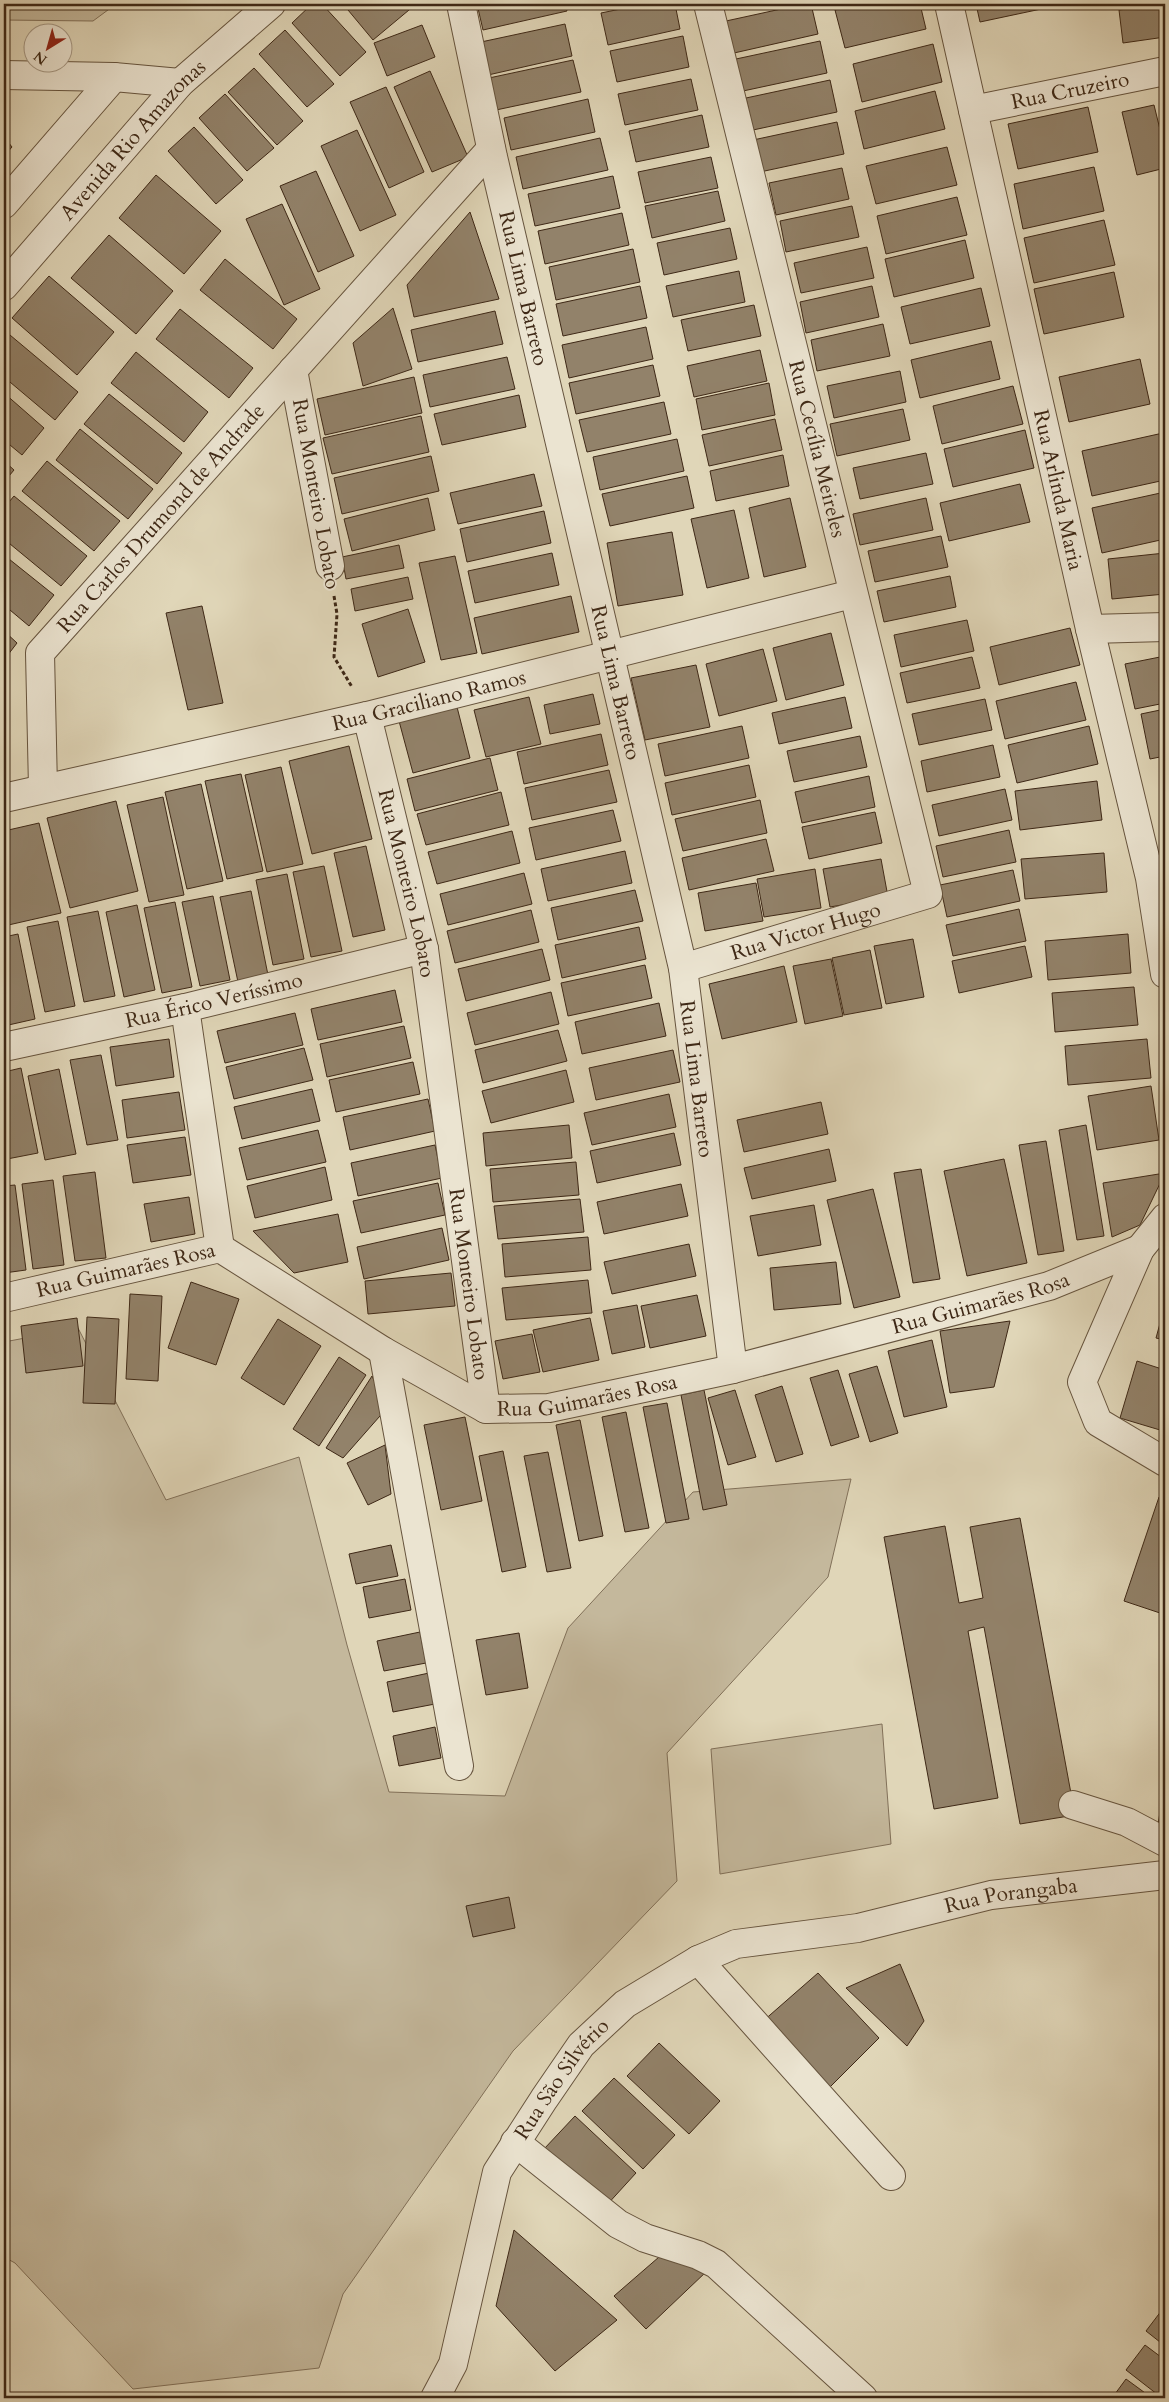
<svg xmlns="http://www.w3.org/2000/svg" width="1169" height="2402" font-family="Cardo,serif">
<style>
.green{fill:#c4b89c;stroke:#817059}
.building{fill:#92826a;stroke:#3e2816}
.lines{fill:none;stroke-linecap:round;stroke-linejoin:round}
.minor-casing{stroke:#66543e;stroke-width:30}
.path{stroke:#3e2816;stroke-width:3;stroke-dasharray:4 2.5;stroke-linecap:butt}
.minor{stroke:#ebe4d1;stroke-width:28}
.labels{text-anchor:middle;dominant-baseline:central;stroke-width:4;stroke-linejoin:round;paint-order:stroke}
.street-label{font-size:21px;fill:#3e2816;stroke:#ebe4d1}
</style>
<rect width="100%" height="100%" fill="#e0d6b8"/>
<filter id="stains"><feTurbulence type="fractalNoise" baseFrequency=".004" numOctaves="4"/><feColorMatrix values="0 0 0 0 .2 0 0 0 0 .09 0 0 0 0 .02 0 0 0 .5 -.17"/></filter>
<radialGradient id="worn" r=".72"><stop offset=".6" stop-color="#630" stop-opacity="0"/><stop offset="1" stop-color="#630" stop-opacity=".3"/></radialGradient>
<g class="green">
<polygon points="4,4 116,4 93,21 4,20"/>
<polygon points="78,1328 166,1500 299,1457 347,1645 389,1792 505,1796 568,1628 693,1492 851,1479 828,1577 667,1753 677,1881 513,2051 343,2294 319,2368 133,2389 15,2263 4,2257 4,1342"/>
<polygon points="882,1724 891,1844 720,1874 711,1749"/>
</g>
<g class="building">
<polygon points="312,4 322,4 366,52 340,76 292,23"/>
<polygon points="343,4 414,4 415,5 373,40"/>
<polygon points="477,4 565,4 567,11 483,30"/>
<polygon points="601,4 624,4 602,8"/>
<polygon points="645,4 675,4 680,29 608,45 601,13"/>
<polygon points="804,4 811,4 818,34 734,53 726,21"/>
<polygon points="862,4 920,4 926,29 845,48 835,10"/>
<polygon points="976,4 1060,4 1060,5 980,22"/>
<polygon points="1165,4 1165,37 1123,43 1119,10"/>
<polygon points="565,24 572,56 488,75 481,42"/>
<polygon points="422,25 435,57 387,76 374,43"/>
<polygon points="285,30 334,84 307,107 259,54"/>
<polygon points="683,36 689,67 617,82 610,51"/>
<polygon points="820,41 827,73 743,91 736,59"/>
<polygon points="933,44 942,82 862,102 853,64"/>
<polygon points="573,60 581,92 496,110 489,78"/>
<polygon points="254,68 303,121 277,145 228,92"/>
<polygon points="430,71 468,157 432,172 394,87"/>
<polygon points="691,79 698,110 625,125 618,94"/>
<polygon points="830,80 837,112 753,130 746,98"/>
<polygon points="386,87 424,172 389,188 350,102"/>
<polygon points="935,91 945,129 864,149 855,111"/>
<polygon points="225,94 274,148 247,171 199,118"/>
<polygon points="588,99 595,132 511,150 504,118"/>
<polygon points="1154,105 1165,150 1165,168 1137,175 1122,112"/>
<polygon points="1088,107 1098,152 1018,169 1008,124"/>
<polygon points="702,115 709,147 636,162 629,131"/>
<polygon points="837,122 844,154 760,172 753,140"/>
<polygon points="194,127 243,180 216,204 168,151"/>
<polygon points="357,130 396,215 360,231 321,146"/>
<polygon points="4,137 12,147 4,156"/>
<polygon points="600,138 608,170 523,189 516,157"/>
<polygon points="947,147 957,185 876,204 866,166"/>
<polygon points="711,157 718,188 645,203 638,172"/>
<polygon points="1094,167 1104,211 1023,229 1014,184"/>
<polygon points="842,168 849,199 776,215 769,183"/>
<polygon points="316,171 354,256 318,272 280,186"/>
<polygon points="156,175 221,231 184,274 119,218"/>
<polygon points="613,176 620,208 535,226 528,194"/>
<polygon points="718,191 725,221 652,238 645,206"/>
<polygon points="957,197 967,235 886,254 877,216"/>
<polygon points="282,204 320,289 284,305 246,219"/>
<polygon points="852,206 859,237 786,252 780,221"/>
<polygon points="470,212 499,299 414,317 407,285"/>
<polygon points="622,213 629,245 545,264 538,231"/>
<polygon points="1104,220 1115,265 1034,283 1024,238"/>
<polygon points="730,228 737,259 664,275 657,243"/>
<polygon points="109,235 173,291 136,334 71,278"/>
<polygon points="965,240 974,278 894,297 885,259"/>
<polygon points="867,247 874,278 801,293 794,263"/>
<polygon points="633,249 640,282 556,300 549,267"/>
<polygon points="225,259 297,319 273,349 200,290"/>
<polygon points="739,271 745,302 673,317 666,286"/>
<polygon points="1114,272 1124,317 1044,334 1034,289"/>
<polygon points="49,276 114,332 77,375 12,318"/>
<polygon points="640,286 647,318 563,336 556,304"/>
<polygon points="872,286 879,317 806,333 800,302"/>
<polygon points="981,288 990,326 910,344 901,307"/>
<polygon points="754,305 761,336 688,351 681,320"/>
<polygon points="393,308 412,369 363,386 353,343"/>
<polygon points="180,309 253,368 229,398 156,339"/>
<polygon points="495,311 503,344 418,362 411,330"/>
<polygon points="883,324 890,356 817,371 811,340"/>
<polygon points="646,327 653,359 569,378 562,345"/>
<polygon points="4,330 78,392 55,420 4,377"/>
<polygon points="991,341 1000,379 920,398 911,360"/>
<polygon points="760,350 767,381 694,397 687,366"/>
<polygon points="136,352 208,412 184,442 111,383"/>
<polygon points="507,357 515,389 430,407 423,375"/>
<polygon points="1140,359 1150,404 1069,422 1059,377"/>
<polygon points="653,365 660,396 576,414 569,383"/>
<polygon points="900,371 906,402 834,418 827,386"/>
<polygon points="414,377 422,413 325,435 317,399"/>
<polygon points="769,383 775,415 702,430 696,399"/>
<polygon points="1013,386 1023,424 942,444 933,406"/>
<polygon points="4,393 44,428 22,455 4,440"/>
<polygon points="109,394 182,453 157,484 84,424"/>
<polygon points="519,395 526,427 442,445 434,414"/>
<polygon points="664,402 671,434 587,452 579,420"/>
<polygon points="903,409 910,440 837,456 830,424"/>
<polygon points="421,416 429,452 332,474 323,438"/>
<polygon points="775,419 782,450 709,466 702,435"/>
<polygon points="80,429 153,489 128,519 56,460"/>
<polygon points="1025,430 1034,468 953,487 944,449"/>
<polygon points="1163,433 1165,444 1165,480 1092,496 1082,451"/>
<polygon points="677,439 684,471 600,490 593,457"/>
<polygon points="926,453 933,484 860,499 853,468"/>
<polygon points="783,455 789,486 716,501 710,471"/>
<polygon points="431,456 439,491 342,514 334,478"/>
<polygon points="4,461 14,470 4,482"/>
<polygon points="47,461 120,521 94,551 22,491"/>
<polygon points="534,474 542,506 458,524 450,493"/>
<polygon points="687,476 694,508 610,526 602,494"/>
<polygon points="1020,484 1030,522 949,541 940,503"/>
<polygon points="1165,492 1165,539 1102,553 1092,508"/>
<polygon points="14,496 87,556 61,586 4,539 4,508"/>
<polygon points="428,498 435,530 352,551 344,519"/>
<polygon points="790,498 806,567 764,577 749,508"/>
<polygon points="926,498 933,530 860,545 853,514"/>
<polygon points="734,510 749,578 707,588 691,519"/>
<polygon points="544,511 551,543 467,562 460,529"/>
<polygon points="672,532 683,595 618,606 607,543"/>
<polygon points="941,536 948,567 875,582 868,551"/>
<polygon points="399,545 404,568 346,579 342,557"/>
<polygon points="552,553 559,585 475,603 468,571"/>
<polygon points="1165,553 1165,594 1112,599 1108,559"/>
<polygon points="4,555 54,595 29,626 4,605"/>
<polygon points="455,556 477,653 441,660 419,563"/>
<polygon points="950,576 956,607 884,622 877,591"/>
<polygon points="408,577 413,599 355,611 351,589"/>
<polygon points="571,596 579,632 482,654 474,618"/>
<polygon points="202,606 223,703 188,710 166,613"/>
<polygon points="408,609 425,662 378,677 362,624"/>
<polygon points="967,620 974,651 901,667 894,635"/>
<polygon points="1070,628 1080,665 999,685 990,647"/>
<polygon points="4,631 17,643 4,660"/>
<polygon points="831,633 844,685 786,700 773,648"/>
<polygon points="763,649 777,701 719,716 706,664"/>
<polygon points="1165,656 1165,703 1135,709 1125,664"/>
<polygon points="972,657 980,688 907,703 900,673"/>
<polygon points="696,665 710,727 645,740 631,678"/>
<polygon points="1076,682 1086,720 1005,739 996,701"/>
<polygon points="593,694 600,724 550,734 544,705"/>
<polygon points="529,697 541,744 486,757 474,710"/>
<polygon points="845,697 852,728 779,744 772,713"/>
<polygon points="985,699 992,730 919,745 912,714"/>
<polygon points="457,707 470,758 413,773 399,721"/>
<polygon points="1165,709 1165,756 1150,759 1141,714"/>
<polygon points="742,726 749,758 665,776 658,744"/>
<polygon points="1089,726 1098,764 1017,783 1008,745"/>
<polygon points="601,734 608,765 524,784 517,752"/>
<polygon points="860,736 867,767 794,782 787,751"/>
<polygon points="993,745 1000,777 927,792 921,761"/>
<polygon points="349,746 372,839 312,854 289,761"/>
<polygon points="490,758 498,790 415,811 407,779"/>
<polygon points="749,765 756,797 672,815 665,783"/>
<polygon points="281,767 303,864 267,872 245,775"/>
<polygon points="609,770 617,802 532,820 525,788"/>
<polygon points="241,774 263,871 227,879 205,781"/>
<polygon points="869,776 875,807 802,823 795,792"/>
<polygon points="1097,781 1102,820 1020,830 1015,791"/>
<polygon points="201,784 223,881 187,889 165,792"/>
<polygon points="1005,789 1012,820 939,836 932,805"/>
<polygon points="501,792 509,825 426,845 417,814"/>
<polygon points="163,797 184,895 149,902 127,805"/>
<polygon points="760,800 767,833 683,851 675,819"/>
<polygon points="116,801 138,891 70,908 47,818"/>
<polygon points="613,810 621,841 536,860 529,828"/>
<polygon points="875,812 882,843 809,859 802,827"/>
<polygon points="39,823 61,913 4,926 4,831"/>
<polygon points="1009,830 1016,862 943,877 936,846"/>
<polygon points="512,831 520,863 437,884 428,852"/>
<polygon points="766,839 774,871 689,890 682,858"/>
<polygon points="366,846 385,930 353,937 334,853"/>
<polygon points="625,851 632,883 548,901 541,869"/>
<polygon points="1104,853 1107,892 1025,899 1021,859"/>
<polygon points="881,859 888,897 830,907 823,869"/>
<polygon points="324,866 342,951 311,957 293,872"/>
<polygon points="815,869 821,908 764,917 757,879"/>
<polygon points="1013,870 1020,901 947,917 940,885"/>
<polygon points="524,873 532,904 448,925 440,894"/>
<polygon points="287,874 304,959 273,965 256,880"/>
<polygon points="756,883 763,921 705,931 698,893"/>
<polygon points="635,890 643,921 558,940 551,908"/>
<polygon points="251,891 268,975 238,982 220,897"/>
<polygon points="213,896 230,980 200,986 182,902"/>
<polygon points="175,902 192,987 162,993 144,908"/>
<polygon points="137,905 155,990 124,997 106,912"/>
<polygon points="1019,909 1026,941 953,956 946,925"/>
<polygon points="531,910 539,942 455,963 447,931"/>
<polygon points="98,911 115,996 84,1002 67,917"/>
<polygon points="58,921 75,1006 45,1012 27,927"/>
<polygon points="639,927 646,959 562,978 555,945"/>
<polygon points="18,934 35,1019 4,1026 4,937"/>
<polygon points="1128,934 1131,973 1048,980 1045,941"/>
<polygon points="913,939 924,997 886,1004 874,946"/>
<polygon points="1025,946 1032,977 959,993 952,961"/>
<polygon points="542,949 550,980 466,1001 458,969"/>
<polygon points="870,950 882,1008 844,1015 832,958"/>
<polygon points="831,959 843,1016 805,1024 793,966"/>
<polygon points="645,965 652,998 568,1016 561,983"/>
<polygon points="784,966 797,1022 722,1039 709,984"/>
<polygon points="1134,987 1138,1025 1055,1032 1052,993"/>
<polygon points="395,990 402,1022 318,1040 311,1009"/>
<polygon points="551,992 559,1024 475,1045 467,1013"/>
<polygon points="659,1003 666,1036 582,1054 575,1022"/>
<polygon points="295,1013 303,1045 225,1063 217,1031"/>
<polygon points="404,1026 411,1058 327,1077 320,1044"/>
<polygon points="558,1030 567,1061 483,1083 475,1050"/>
<polygon points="169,1039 174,1077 116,1086 110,1047"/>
<polygon points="1147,1039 1151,1078 1068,1085 1065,1046"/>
<polygon points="304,1048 313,1080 234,1099 226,1067"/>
<polygon points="673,1050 680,1082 596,1100 589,1068"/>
<polygon points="101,1055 118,1140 87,1145 70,1060"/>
<polygon points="413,1062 420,1094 336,1112 329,1080"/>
<polygon points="21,1068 38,1153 7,1159 4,1141 4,1072"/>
<polygon points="59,1069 76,1154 45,1160 28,1076"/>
<polygon points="566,1070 574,1102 491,1123 482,1091"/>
<polygon points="1151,1086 1159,1140 1097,1150 1088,1096"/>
<polygon points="312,1089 320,1121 242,1139 234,1107"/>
<polygon points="179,1092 185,1130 127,1138 122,1100"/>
<polygon points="669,1094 676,1127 592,1145 584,1113"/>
<polygon points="428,1099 435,1131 350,1150 343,1117"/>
<polygon points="821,1102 828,1134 744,1152 737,1120"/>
<polygon points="569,1125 572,1158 486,1166 483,1133"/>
<polygon points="1086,1125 1104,1236 1077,1240 1059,1130"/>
<polygon points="318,1130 326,1162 247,1180 239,1148"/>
<polygon points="674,1133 681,1165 597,1183 590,1151"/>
<polygon points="185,1137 191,1175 133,1183 127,1145"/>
<polygon points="1046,1141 1064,1251 1038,1255 1019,1145"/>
<polygon points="435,1145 442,1178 358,1196 351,1163"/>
<polygon points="829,1149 836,1181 752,1199 744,1168"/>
<polygon points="1004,1159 1027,1263 967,1276 944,1171"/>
<polygon points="576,1162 579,1195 493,1202 490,1169"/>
<polygon points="325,1167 332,1200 255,1218 247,1186"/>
<polygon points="921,1169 940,1279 913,1283 894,1173"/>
<polygon points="95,1172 106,1258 75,1261 63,1176"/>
<polygon points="1165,1173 1140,1225 1112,1237 1103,1183"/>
<polygon points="53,1180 64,1265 33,1269 22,1184"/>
<polygon points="438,1183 445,1215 361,1233 353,1201"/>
<polygon points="681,1184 688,1216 604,1234 597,1202"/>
<polygon points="15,1185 26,1270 4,1273 4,1186"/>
<polygon points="873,1189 900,1297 854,1308 827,1200"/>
<polygon points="189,1197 195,1234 151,1242 144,1204"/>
<polygon points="580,1199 584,1232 498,1239 494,1206"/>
<polygon points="814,1205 821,1245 758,1256 750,1216"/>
<polygon points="338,1214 348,1262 294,1273 253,1231"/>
<polygon points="442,1228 449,1260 364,1279 357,1247"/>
<polygon points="588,1237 591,1270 505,1277 502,1244"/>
<polygon points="689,1244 696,1276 612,1294 604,1262"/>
<polygon points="836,1262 841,1304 774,1310 770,1268"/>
<polygon points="451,1273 455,1306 368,1314 365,1281"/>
<polygon points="588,1280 592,1313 506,1320 502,1288"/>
<polygon points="191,1282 239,1299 216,1365 168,1348"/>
<polygon points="130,1294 162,1296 158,1381 126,1379"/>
<polygon points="697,1295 706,1336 650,1348 641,1306"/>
<polygon points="637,1305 645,1347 612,1354 603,1311"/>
<polygon points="1165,1305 1165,1340 1156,1338"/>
<polygon points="87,1317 119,1319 115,1404 83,1403"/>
<polygon points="77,1318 83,1366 26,1373 21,1326"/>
<polygon points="590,1318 599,1360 543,1372 533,1330"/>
<polygon points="278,1319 321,1346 284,1405 241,1378"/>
<polygon points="1010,1321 994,1387 950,1393 940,1331"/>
<polygon points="532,1334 540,1372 503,1379 495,1341"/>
<polygon points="932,1340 947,1407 904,1417 888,1351"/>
<polygon points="339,1357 366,1375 319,1446 293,1429"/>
<polygon points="1137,1361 1165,1370 1165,1412 1160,1430 1120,1418"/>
<polygon points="877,1366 898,1433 870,1442 849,1374"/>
<polygon points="838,1370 859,1437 831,1446 810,1378"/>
<polygon points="372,1376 387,1408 343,1458 326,1448"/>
<polygon points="782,1386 803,1454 776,1462 755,1395"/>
<polygon points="4,1390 9,1415 4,1417"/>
<polygon points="704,1390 727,1505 703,1510 681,1395"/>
<polygon points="735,1390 756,1457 728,1465 708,1398"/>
<polygon points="667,1403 689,1519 666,1523 643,1407"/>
<polygon points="626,1412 649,1528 625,1532 602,1417"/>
<polygon points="465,1417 482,1501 441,1510 424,1425"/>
<polygon points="580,1420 603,1536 579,1541 556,1425"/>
<polygon points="385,1445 391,1494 368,1505 347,1463"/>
<polygon points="503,1451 526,1567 502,1572 479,1456"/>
<polygon points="548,1452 571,1568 547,1572 524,1456"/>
<polygon points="1159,1497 1165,1499 1165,1608 1163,1614 1124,1601"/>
<polygon points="1020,1518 1075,1815 1020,1824 984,1627 968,1631 998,1798 934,1809 884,1537 945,1526 959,1603 983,1598 970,1527"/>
<polygon points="391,1545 398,1576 356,1584 349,1554"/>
<polygon points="405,1579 411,1610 369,1618 363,1587"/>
<polygon points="420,1632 426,1663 384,1671 377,1641"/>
<polygon points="519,1633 528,1688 486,1695 476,1640"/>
<polygon points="429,1673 435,1704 393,1712 387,1682"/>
<polygon points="435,1727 441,1758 399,1766 393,1736"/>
<polygon points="1165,1778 1165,1833 1157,1832"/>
<polygon points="509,1897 515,1928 473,1937 466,1906"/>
<polygon points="900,1964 924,2021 907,2046 846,1988"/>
<polygon points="818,1973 879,2038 827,2090 762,2022"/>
<polygon points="659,2043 720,2101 689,2134 627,2076"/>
<polygon points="614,2078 675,2135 643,2169 582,2111"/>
<polygon points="575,2116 636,2173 605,2207 544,2149"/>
<polygon points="514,2230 617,2320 555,2371 496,2306"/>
<polygon points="659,2257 707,2271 646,2329 614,2296"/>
<polygon points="1165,2306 1165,2346 1146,2331"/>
<polygon points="1145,2345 1165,2360 1165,2398 1162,2398 1126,2370"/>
<polygon points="1126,2379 1152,2398 1112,2398"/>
<polygon points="4,2383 11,2396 7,2398 4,2398"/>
</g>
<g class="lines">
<g class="minor-casing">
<g id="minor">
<path id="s1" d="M461 4 493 157 683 968 733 1369"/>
<path id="s2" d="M949 4 1090 629 1150 878 1165 974"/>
<polyline points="4,75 114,77 180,83"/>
<path id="s3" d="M973 110 1165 71"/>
<polyline points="4,204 114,77"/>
<path id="s4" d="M4 286 180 83 271 4"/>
<polyline points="293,370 330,566"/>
<polyline points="1090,629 1165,627"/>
<path id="s5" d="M367 716 424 949 486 1409"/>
<path id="s6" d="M43 788 40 653 491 149"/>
<path id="s7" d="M4 798 367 716 852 594"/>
<path id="s8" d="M683 968 928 894 708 4"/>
<polyline points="185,1008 220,1248"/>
<path id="s9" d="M4 1047 185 1008 424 949"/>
<polyline points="1165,1218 1140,1249 1082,1382 1098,1422 1165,1462"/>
<path id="s10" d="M4 1298 220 1248 383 1351 486 1409 549 1408 733 1369 1049 1286 1140 1249"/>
<polyline points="383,1351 459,1766"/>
<polyline points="1073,1805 1127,1822 1165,1842"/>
<polyline points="698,1960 891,2176"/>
<polyline points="515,2142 618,2224 645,2238 698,2255 716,2264 863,2398"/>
<path id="s11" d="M435 2398 453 2364 497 2172 544 2099 581 2045 625 2004 698 1960 736 1944 858 1928 991 1895 1165 1875"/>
</g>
</g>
<polyline class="path" points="334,596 337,614 334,657 352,687"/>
<use href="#minor" class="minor"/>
</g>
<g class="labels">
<g class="street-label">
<text stroke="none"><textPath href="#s3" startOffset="99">Rua Cruzeiro</textPath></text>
<text stroke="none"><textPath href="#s4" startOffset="195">Avenida Rio Amazonas</textPath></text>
<text stroke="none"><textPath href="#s1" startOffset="291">Rua Lima Barreto</textPath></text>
<text transform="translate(817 449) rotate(76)">Rua Cecília Meireles</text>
<text stroke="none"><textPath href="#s2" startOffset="498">Rua Arlinda Maria</textPath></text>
<text transform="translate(316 494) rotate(80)">Rua Monteiro Lobato</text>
<text stroke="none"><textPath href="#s6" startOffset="316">Rua Carlos Drumond de Andrade</textPath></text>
<text stroke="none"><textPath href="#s1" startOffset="696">Rua Lima Barreto</textPath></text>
<text stroke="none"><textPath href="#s7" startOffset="436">Rua Graciliano Ramos</textPath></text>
<text stroke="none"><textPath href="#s5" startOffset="172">Rua Monteiro Lobato</textPath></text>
<text stroke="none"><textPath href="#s8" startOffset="128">Rua Victor Hugo</textPath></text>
<text stroke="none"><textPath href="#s9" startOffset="215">Rua Érico Veríssimo</textPath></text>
<text stroke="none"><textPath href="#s1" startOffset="1101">Rua Lima Barreto</textPath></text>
<text stroke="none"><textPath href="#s10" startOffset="125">Rua Guimarães Rosa</textPath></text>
<text stroke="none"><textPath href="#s5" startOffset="578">Rua Monteiro Lobato</textPath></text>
<text stroke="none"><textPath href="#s10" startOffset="1040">Rua Guimarães Rosa</textPath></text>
<text stroke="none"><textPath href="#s10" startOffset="635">Rua Guimarães Rosa</textPath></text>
<text stroke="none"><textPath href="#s11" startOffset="854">Rua Porangaba</textPath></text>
<text stroke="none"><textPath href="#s11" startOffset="349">Rua São Silvério</textPath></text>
</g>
</g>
<rect width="1169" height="2402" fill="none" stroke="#e0d6b8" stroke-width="20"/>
<rect x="5" y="5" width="1159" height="2392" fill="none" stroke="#3e2816" stroke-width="2.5"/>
<rect x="10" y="10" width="1149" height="2382" fill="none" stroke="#3e2816"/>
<g transform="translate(48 48) rotate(217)"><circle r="24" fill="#ebe4d1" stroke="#a69986"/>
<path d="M0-4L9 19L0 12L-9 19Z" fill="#8f2418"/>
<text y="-8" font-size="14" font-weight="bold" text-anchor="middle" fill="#3e2816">N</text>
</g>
<rect width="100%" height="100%" filter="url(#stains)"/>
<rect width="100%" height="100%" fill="url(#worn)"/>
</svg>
